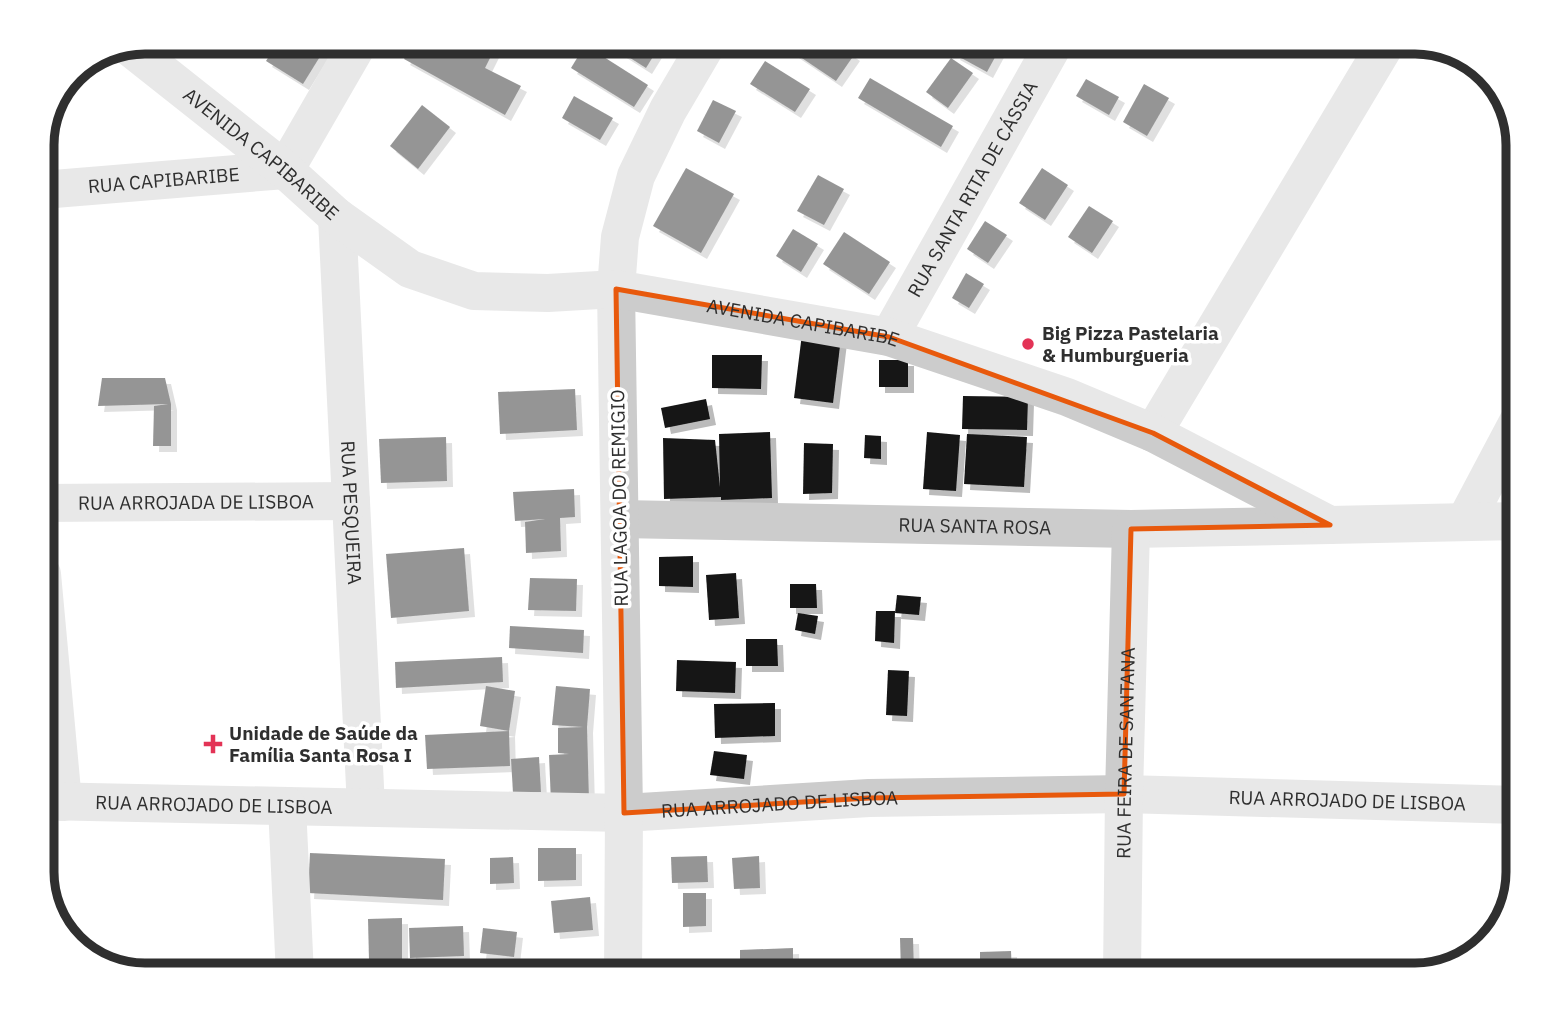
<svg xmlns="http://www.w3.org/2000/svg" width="1560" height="1017" font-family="'IBM Plex Sans',sans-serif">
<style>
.building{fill:#161616;filter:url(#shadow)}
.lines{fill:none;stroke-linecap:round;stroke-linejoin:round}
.minor{stroke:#ccc;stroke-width:38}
.tertiary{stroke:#ccc;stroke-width:38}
.marked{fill:none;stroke:#e8590c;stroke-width:5;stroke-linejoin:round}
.poi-dot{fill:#e33356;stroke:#fff;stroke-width:2.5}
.labels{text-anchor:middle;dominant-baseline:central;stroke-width:7;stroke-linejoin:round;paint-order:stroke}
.street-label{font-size:19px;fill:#2f2f2f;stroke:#fff}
.poi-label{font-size:19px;font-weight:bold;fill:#2f2f2f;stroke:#fff;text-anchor:start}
.rim{fill:none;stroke:#2f2f2f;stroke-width:9}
</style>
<defs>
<filter id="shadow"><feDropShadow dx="6" dy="6" stdDeviation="0" flood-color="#0004"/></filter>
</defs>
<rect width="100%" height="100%" fill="#fff"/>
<g class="building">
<polygon points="278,42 329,42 303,84 266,61"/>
<polygon points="414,42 436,42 449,49 439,42 498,42 485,68 521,86 505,115 404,59"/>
<polygon points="605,42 651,42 659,47 646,68"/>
<polygon points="778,42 835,42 854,55 836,81"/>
<polygon points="960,42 989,42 1000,48 987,72 954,54"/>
<polygon points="585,45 648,85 634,107 571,68"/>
<polygon points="951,58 973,73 948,108 926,92"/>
<polygon points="765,61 810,89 795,112 750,84"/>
<polygon points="870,78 953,126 941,147 858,98"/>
<polygon points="1086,79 1119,97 1109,115 1076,96"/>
<polygon points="1144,84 1169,98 1147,136 1123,122"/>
<polygon points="574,96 613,118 600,140 562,118"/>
<polygon points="713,100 736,111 719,143 697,131"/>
<polygon points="422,105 450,127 418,169 390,146"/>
<polygon points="686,168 734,194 701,253 653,226"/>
<polygon points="1042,168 1068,185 1045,220 1019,203"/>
<polygon points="818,175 844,189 824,225 797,211"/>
<polygon points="1089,206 1113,221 1092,253 1068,237"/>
<polygon points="985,221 1007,235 988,263 967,249"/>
<polygon points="793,229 818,244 801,272 776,256"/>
<polygon points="844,232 890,262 869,294 823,264"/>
<polygon points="966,273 984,284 969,308 952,298"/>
<polygon points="802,334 841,338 833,403 794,398"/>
<polygon points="712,355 762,355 761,389 712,388"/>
<rect x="879" y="360" width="29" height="27"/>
<polygon points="102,378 165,378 171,404 171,446 153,446 154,406 168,404 98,406"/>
<polygon points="575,389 577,430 500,434 498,392"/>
<polygon points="963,396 1028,397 1027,430 962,429"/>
<polygon points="706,399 710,419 665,428 661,408"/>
<polygon points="770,432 772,498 721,500 721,497 664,499 663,438 715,440 720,487 719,434"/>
<polygon points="927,432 960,435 956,491 923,489"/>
<polygon points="967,434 1027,437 1024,487 964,484"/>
<polygon points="865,435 881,436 881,459 864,458"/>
<polygon points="446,437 447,481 381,483 379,439"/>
<polygon points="804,443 833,444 832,493 803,494"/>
<polygon points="574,489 575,517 560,518 561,551 526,553 525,522 545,519 515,521 513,492"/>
<polygon points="464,548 469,611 391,618 386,554"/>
<polygon points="693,556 693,587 659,586 659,557"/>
<polygon points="736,573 739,618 709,620 706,575"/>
<polygon points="530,578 577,579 576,611 528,610"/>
<polygon points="790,584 816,584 817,608 790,608"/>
<polygon points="897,595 921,597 919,615 895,613"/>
<polygon points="876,611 895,611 894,643 875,641"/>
<polygon points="798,613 818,616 815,634 795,630"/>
<polygon points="510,626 584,630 583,653 509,648"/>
<polygon points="746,639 777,639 778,666 746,666"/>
<polygon points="502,657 503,682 396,688 395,662"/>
<polygon points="677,660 736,662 735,693 676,691"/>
<polygon points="888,670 909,671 907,716 886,715"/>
<polygon points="486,686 515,691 509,731 480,726"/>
<polygon points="556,686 590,689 587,727 589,801 551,803 549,755 569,754 558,753 558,728 583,727 552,725"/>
<polygon points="775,703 775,736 715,738 714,704"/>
<polygon points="509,731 510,766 427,769 425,735"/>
<polygon points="714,751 747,755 744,779 710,775"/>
<polygon points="539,757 541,792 513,793 511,759"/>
<polygon points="538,848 576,848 576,880 538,881"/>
<polygon points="310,853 445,859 443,900 308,893"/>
<polygon points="707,856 708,882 672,883 671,857"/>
<polygon points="759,856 760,888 734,889 732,858"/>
<polygon points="513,857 514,883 490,884 490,858"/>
<polygon points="683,893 706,893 706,926 683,927"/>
<polygon points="590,897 593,930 554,933 551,901"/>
<polygon points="402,918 402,960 369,960 368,919"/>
<polygon points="463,926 464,956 410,958 409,928"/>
<polygon points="483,928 517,932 514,957 480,953"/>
<polygon points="900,938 913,938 914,972 901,972"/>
<polygon points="793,948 793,968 740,970 740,950"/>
<polygon points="1011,951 1012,975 980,975 980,952"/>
<polygon points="610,968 610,975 570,975 569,969"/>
</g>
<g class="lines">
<g class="minor">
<path id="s1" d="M42 190 285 170 359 42"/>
<path id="s2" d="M337 217 366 807"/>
<path id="s3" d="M889 337 1055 42"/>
<polyline points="1153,433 1387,42"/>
<path id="s4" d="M42 503 351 501"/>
<path id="s5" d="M620 519 1131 529 1330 525"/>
<polyline points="1465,522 1518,422"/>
<polyline points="42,574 63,802"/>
<path id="s6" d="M42 801 624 813 869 798 1124 794 1518 805"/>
<polyline points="287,806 295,975"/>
<polyline points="623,975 624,813 616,289 620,237 636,176 668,110 708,42"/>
<path id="s7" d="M1122 975 1124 794 1131 529"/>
</g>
<path class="tertiary" id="s8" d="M131 48 285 170 337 217 410 269 474 291 548 293 616 289 889 337 1067 397 1153 433 1330 525 1518 521"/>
</g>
<path d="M0 0H1560V1017H0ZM616 289 889 337 1153 433 1330 525 1131 529 1124 794 869 798 624 813Z" fill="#fff" fill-opacity=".55" fill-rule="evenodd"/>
<path class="marked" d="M616 289 889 337 1153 433 1330 525 1131 529 1124 794 869 798 624 813Z"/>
<g class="poi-dot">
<circle cx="1028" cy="344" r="7"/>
<path d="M209.5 733.5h7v7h7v7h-7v7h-7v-7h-7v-7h7z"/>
</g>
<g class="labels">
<g class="street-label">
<text stroke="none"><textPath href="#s8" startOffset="168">AVENIDA CAPIBARIBE</textPath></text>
<text stroke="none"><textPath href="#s1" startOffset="122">RUA CAPIBARIBE</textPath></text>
<text stroke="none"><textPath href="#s3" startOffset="170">RUA SANTA RITA DE CÁSSIA</textPath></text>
<text stroke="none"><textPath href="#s8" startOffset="756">AVENIDA CAPIBARIBE</textPath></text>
<text transform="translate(619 498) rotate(-91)">RUA LAGOA DO REMIGIO</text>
<text stroke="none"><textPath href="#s4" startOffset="154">RUA ARROJADA DE LISBOA</textPath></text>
<text stroke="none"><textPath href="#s2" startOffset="296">RUA PESQUEIRA</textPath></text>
<text stroke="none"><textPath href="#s5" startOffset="355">RUA SANTA ROSA</textPath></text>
<text stroke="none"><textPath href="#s7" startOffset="222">RUA FEIRA DE SANTANA</textPath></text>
<text stroke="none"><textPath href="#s6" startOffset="1306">RUA ARROJADO DE LISBOA</textPath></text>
<text stroke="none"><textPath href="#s6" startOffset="738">RUA ARROJADO DE LISBOA</textPath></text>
<text stroke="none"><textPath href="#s6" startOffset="172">RUA ARROJADO DE LISBOA</textPath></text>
</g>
<g class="poi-label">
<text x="1042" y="333">Big Pizza Pastelaria<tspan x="1042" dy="22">&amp; Humburgueria</tspan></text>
<text x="229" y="733">Unidade de Saúde da<tspan x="229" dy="22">Família Santa Rosa I</tspan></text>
</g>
</g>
<path d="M0 0H1560V1017H0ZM145 54H1415A91 91 0 0 1 1506 145V872A91 91 0 0 1 1415 963H145A91 91 0 0 1 54 872V145A91 91 0 0 1 145 54Z" fill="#fff" fill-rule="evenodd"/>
<path class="rim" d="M145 54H1415A91 91 0 0 1 1506 145V872A91 91 0 0 1 1415 963H145A91 91 0 0 1 54 872V145A91 91 0 0 1 145 54Z"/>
</svg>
